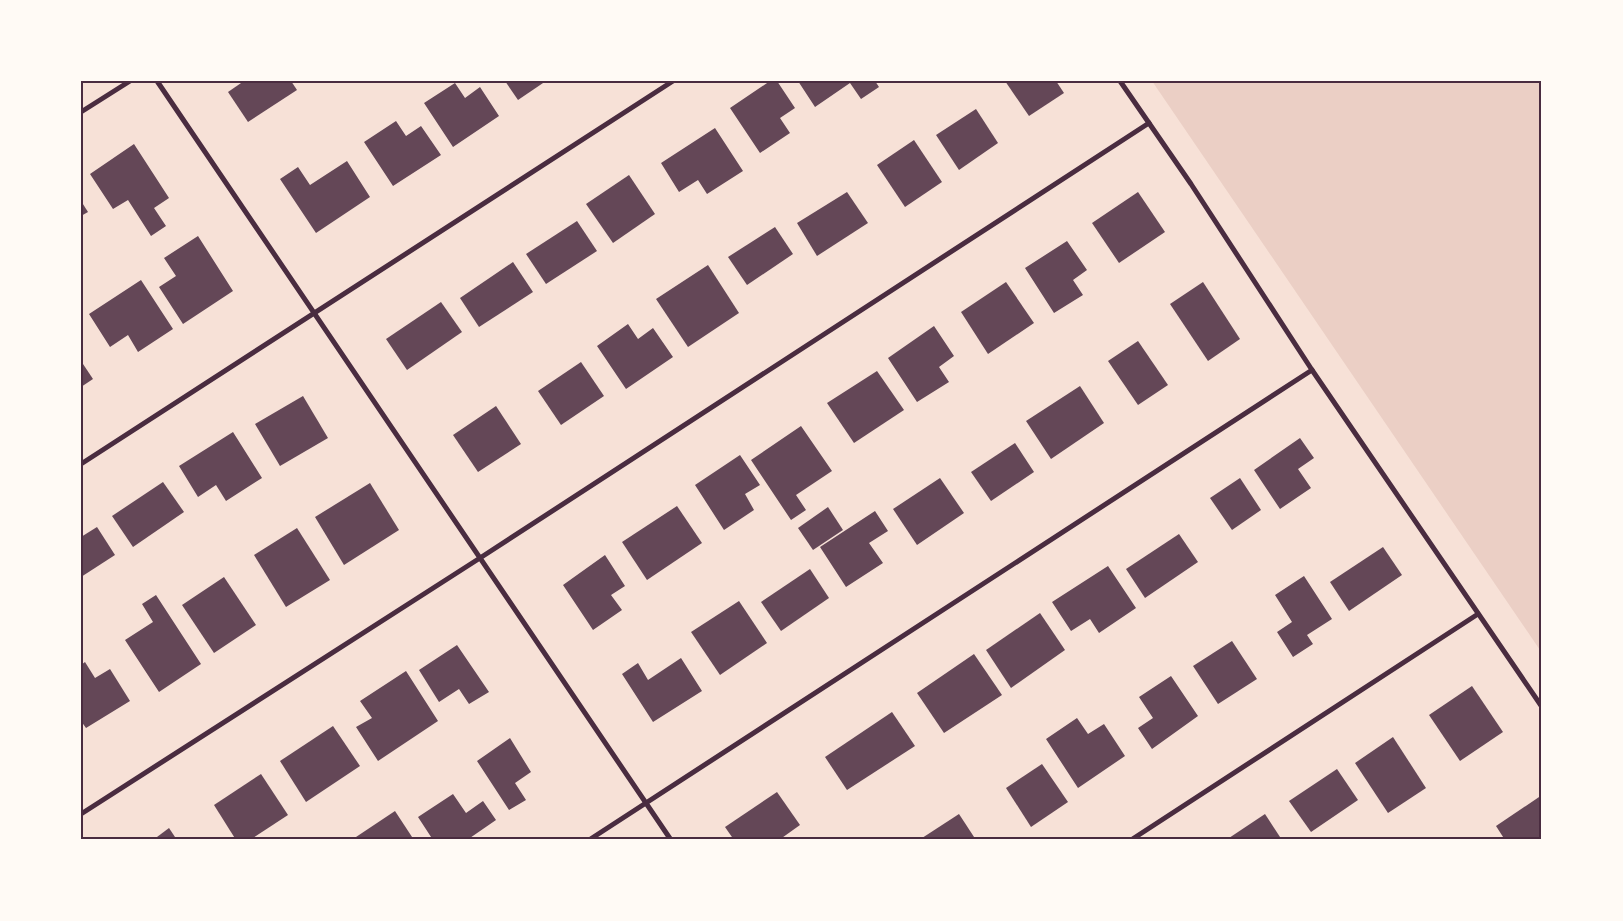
<svg xmlns="http://www.w3.org/2000/svg" width="1623" height="921" font-family="Montserrat,sans-serif">
<style>
.green{fill:#ebcfc5}
.building{fill:#644757}
.lines{fill:none;stroke-linecap:round;stroke-linejoin:round}
.minor{stroke:#4a2c40;stroke-width:5}
.neatline{fill:none;stroke:#4a2c40;stroke-width:2}
</style>
<rect width="100%" height="100%" fill="#f7e1d7"/>
<polygon class="green" points="1152,81 1542,81 1542,653"/>
<g class="building">
<polygon points="244,81 291,81 297,90 248,122 228,92"/>
<polygon points="505,81 546,81 518,100"/>
<polygon points="770,81 777,81 795,108 780,118 790,133 760,153 730,108"/>
<polygon points="798,81 875,81 879,87 861,99 850,83 815,107"/>
<polygon points="1005,81 1056,81 1064,93 1029,116"/>
<polygon points="455,83 465,98 480,87 499,116 453,147 424,103"/>
<polygon points="976,109 998,143 959,170 936,135"/>
<polygon points="396,121 406,136 421,126 441,155 393,186 364,142"/>
<polygon points="715,128 743,171 707,194 698,180 679,192 661,163"/>
<polygon points="914,140 942,182 905,207 877,165"/>
<polygon points="134,144 169,198 154,208 166,226 151,236 128,200 113,209 90,174"/>
<polygon points="347,161 370,197 316,233 280,179 298,167 310,185"/>
<polygon points="629,175 655,214 613,243 586,204"/>
<polygon points="847,192 868,223 817,256 797,223"/>
<polygon points="1138,192 1165,232 1119,263 1092,223"/>
<polygon points="81,201 88,212 81,216"/>
<polygon points="577,221 597,251 546,284 526,254"/>
<polygon points="775,227 793,254 747,285 728,257"/>
<polygon points="198,236 233,291 183,324 159,287 176,276 164,258"/>
<polygon points="1067,241 1087,270 1073,280 1083,295 1054,313 1025,268"/>
<polygon points="513,262 533,292 479,327 460,298"/>
<polygon points="708,265 739,313 688,347 656,299"/>
<polygon points="141,280 173,329 138,352 128,335 110,347 89,314"/>
<polygon points="1006,282 1034,323 988,354 961,312"/>
<polygon points="1203,282 1240,339 1208,361 1170,304"/>
<polygon points="441,302 462,332 407,370 386,339"/>
<polygon points="628,324 638,339 653,328 673,357 626,389 597,346"/>
<polygon points="934,326 954,356 939,367 949,382 917,402 888,358"/>
<polygon points="1138,341 1168,385 1138,405 1108,361"/>
<polygon points="81,361 93,379 81,387"/>
<polygon points="581,362 604,396 561,425 538,391"/>
<polygon points="877,371 904,410 854,443 827,403"/>
<polygon points="1080,386 1104,423 1051,459 1026,421"/>
<polygon points="303,396 328,438 280,466 255,424"/>
<polygon points="496,406 521,444 478,472 453,435"/>
<polygon points="801,426 832,471 796,495 806,510 791,520 751,460"/>
<polygon points="233,432 262,478 226,501 216,485 198,497 179,466"/>
<polygon points="1300,438 1314,458 1298,469 1311,488 1280,509 1254,470"/>
<polygon points="1015,443 1034,472 991,501 971,472"/>
<polygon points="740,455 760,485 745,494 754,510 724,530 695,485"/>
<polygon points="940,478 964,513 917,545 893,509"/>
<polygon points="1240,478 1261,510 1232,530 1210,498"/>
<polygon points="163,482 184,512 133,547 112,516"/>
<polygon points="370,483 399,530 344,565 315,517"/>
<polygon points="677,506 702,543 647,580 622,542"/>
<polygon points="828,507 843,530 813,550 798,528"/>
<polygon points="875,511 888,531 869,543 883,563 846,587 820,547"/>
<polygon points="97,527 115,555 81,577 81,537"/>
<polygon points="297,528 330,580 286,607 254,555"/>
<polygon points="1179,534 1198,562 1145,598 1126,569"/>
<polygon points="1383,547 1402,575 1349,611 1330,582"/>
<polygon points="605,555 625,586 611,595 622,610 593,630 563,585"/>
<polygon points="1108,566 1136,608 1099,633 1090,619 1071,631 1052,602"/>
<polygon points="810,569 829,598 781,631 761,602"/>
<polygon points="1304,576 1332,619 1307,635 1313,644 1293,657 1277,632 1292,622 1275,595"/>
<polygon points="224,577 256,625 214,653 182,605"/>
<polygon points="156,595 201,664 159,692 125,640 153,622 142,604"/>
<polygon points="739,601 767,643 720,675 691,632"/>
<polygon points="1040,613 1065,650 1011,688 986,650"/>
<polygon points="1232,641 1257,679 1218,704 1193,666"/>
<polygon points="457,645 489,692 469,704 459,689 439,702 419,670"/>
<polygon points="974,654 1002,695 944,733 917,693"/>
<polygon points="681,658 702,691 653,722 622,674 638,663 648,680"/>
<polygon points="85,662 95,678 110,669 130,701 86,728 81,721 81,665"/>
<polygon points="406,671 438,721 378,761 356,727 372,718 360,701"/>
<polygon points="1171,676 1198,716 1152,749 1138,728 1153,718 1139,697"/>
<polygon points="1472,686 1503,732 1460,761 1429,715"/>
<polygon points="892,712 915,746 847,790 825,757"/>
<polygon points="1077,718 1088,734 1104,724 1125,756 1078,788 1046,739"/>
<polygon points="333,726 360,766 306,802 280,761"/>
<polygon points="1393,737 1426,788 1388,813 1355,763"/>
<polygon points="510,738 531,772 515,783 526,800 509,810 477,761"/>
<polygon points="1042,764 1068,802 1031,827 1006,788"/>
<polygon points="1337,769 1358,800 1311,832 1289,801"/>
<polygon points="261,774 288,815 250,840 236,840 214,805"/>
<polygon points="777,792 800,825 779,840 734,840 725,827"/>
<polygon points="453,794 466,813 483,801 496,820 467,840 433,840 418,817"/>
<polygon points="1542,795 1542,840 1505,840 1496,826"/>
<polygon points="395,811 414,840 357,840 356,837"/>
<polygon points="959,814 976,840 919,840"/>
<polygon points="1265,814 1282,840 1226,840"/>
<polygon points="169,828 177,840 153,840"/>
</g>
<g class="lines">
<g class="minor">
<polyline points="157,81 671,840"/>
<polyline points="1120,81 1191,184 1312,370 1542,707"/>
<polyline points="81,112 130,81"/>
<polyline points="81,464 673,81"/>
<polyline points="81,814 480,558 1149,123"/>
<polyline points="589,840 1312,370"/>
<polyline points="1131,840 1478,614"/>
</g>
</g>
<rect width="1623" height="921" fill="none" stroke="#fffaf5" stroke-width="165"/>
<rect x="82" y="82" width="1458" height="756" class="neatline"/>
</svg>
